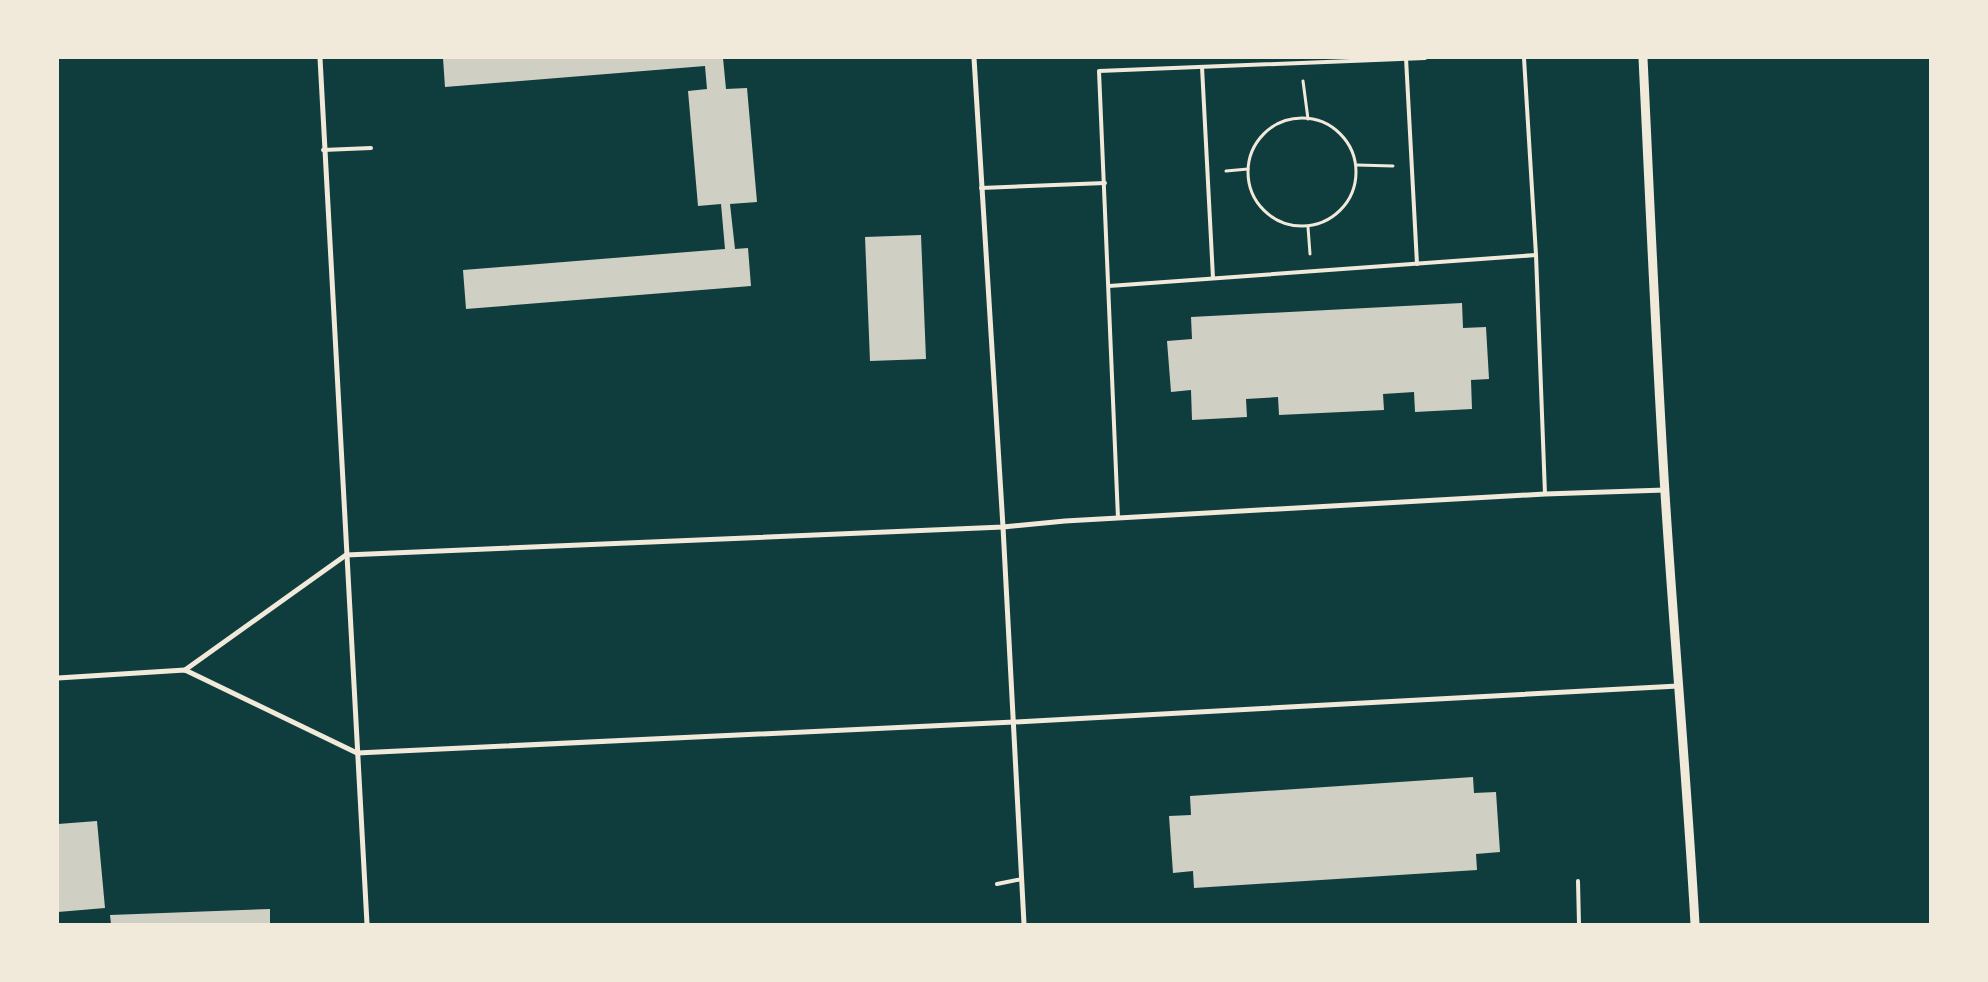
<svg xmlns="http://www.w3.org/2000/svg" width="1988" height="982" font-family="'Nunito Sans',sans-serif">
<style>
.building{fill:#cfcfc3}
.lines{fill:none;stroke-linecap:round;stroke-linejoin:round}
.path{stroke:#f1e9da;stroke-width:3}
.service{stroke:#f1e9da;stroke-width:4}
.minor{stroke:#f1e9da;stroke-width:5}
.tertiary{stroke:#f1e9da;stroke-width:9}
</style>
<rect width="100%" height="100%" fill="#0f3d3e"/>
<g class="building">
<polygon points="443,58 723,58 726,89 747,88 757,202 730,204 735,249 748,248 751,286 466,309 463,270 725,249 721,204 698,206 688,91 707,89 705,66 445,87"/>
<polygon points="921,235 926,359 870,361 865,237"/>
<polygon points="1462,303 1463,328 1486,327 1489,379 1471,380 1472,409 1415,412 1414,392 1383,394 1384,410 1279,415 1278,397 1246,399 1247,417 1192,420 1191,390 1171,392 1167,341 1192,339 1191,317"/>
<polygon points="1473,777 1474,793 1496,792 1500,852 1476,854 1477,870 1194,888 1193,871 1173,873 1169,816 1191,815 1190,796"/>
<polygon points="97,821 105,908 58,912 58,824"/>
<polygon points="270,909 270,924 111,924 110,915"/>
</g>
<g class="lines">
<g class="path">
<polyline points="1303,81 1308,119"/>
<circle cx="1302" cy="172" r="54"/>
<polyline points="1357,165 1393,166"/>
<polyline points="1226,171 1248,169"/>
<polyline points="1308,227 1310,254"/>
</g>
<g class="service">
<polyline points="1406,58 1417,264"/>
<polyline points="1524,58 1536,255 1545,494"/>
<polyline points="1202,67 1213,278"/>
<polyline points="323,150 371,148"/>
<polyline points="981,188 1105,183"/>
<polyline points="1109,286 1536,255"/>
<polyline points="1118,518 1099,71 1425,58"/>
<polyline points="1578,881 1579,924"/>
<polyline points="997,884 1022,879"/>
</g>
<g class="minor">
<polyline points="320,58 367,924"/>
<polyline points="974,58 1003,527 1024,924"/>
<polyline points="185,670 346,555 1003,527 1065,521 1545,494 1665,490"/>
<polyline points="58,678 185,670 357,753 1014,722 1678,686"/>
</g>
<path class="tertiary" d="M1643 58C1650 203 1656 348 1665 493 1674 637 1687 781 1695 924"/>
</g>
<rect width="1988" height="982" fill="none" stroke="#f1e9da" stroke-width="118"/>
</svg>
